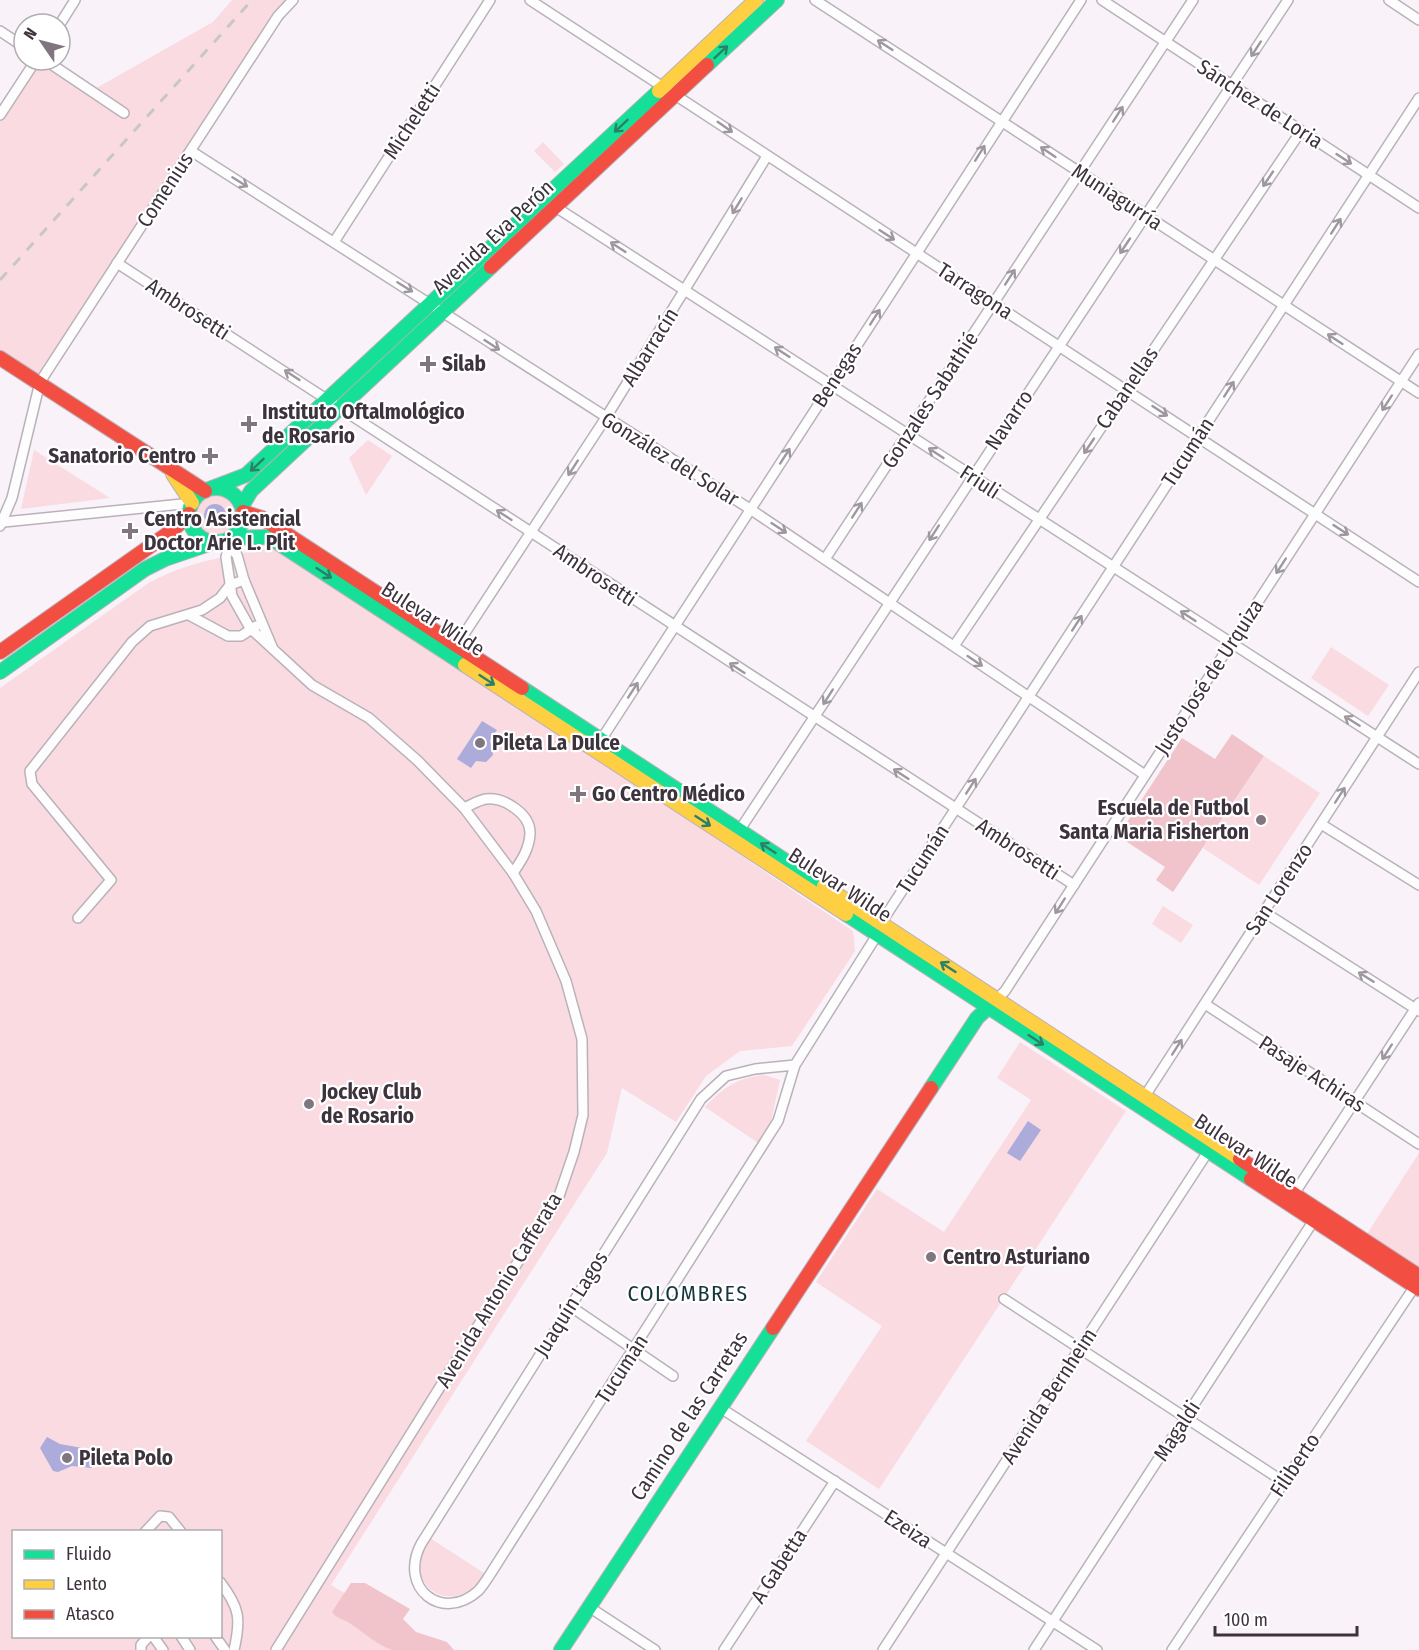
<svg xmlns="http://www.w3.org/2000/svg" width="1419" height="1650" font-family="'Fira Sans Condensed',sans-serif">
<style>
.green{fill:#f9dbe1;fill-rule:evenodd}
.forest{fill:#f1c3cb}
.water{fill:#acabd9}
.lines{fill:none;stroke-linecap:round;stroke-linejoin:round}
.street-casing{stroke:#bab2ba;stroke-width:12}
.fast-casing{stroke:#bab2ba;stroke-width:16}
.slow-casing{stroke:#bab2ba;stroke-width:16}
.jam-casing{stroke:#bab2ba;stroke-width:16}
.street{stroke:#fefdfe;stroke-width:9}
.fast{stroke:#16e098;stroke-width:14}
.slow{stroke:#ffcf43;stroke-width:14}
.jam{stroke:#f24e42;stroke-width:14}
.rail{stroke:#c8c6c8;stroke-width:3;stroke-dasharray:10 10;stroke-linecap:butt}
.oneway{stroke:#9e989e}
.oneway2{stroke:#2b8166}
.poi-dot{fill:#7f767f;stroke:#fff;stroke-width:2}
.labels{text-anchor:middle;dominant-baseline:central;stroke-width:4.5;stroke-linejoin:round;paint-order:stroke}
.street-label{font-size:21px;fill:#3d333d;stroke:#fff}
.poi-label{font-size:21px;font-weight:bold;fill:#3d333d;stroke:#fff;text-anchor:start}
.neighbourhood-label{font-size:22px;letter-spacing:1.5px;fill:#16363e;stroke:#fff}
</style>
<rect width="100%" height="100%" fill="#faf2f9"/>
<g class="green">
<polygon points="232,0 293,0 40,382 0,358 0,115 36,60 45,60 91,91 213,22"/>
<polygon points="543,142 564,164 555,172 534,151"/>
<polygon points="368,440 392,456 366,495 349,458"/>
<polygon points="34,450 110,498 21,509"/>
<circle cx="216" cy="515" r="27"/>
<path d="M272 548 568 739 853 931 855 951 792 1046 740 1051 706 1076 676 1122 622 1088 607 1153 331 1585 442 1650H0V688L147 584C186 562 228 556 272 548ZM14 1532H220V1636H14Z"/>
<polygon points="1331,647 1389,685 1368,716 1311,678"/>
<polygon points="1264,756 1320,793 1259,885 1203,848"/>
<polygon points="1163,906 1193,925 1181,943 1152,924"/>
<polygon points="1020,1042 1126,1111 879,1489 806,1441 882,1326 816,1282 877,1189 944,1232 1031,1100 997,1078"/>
<path d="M765 1075 780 1080 771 1122 758 1143 705 1107C724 1087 737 1078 765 1075Z"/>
<polygon points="1419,1153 1419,1268 1367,1234"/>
<path d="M430 1538 484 1573C455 1623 396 1584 430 1538Z"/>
</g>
<g class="forest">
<polygon points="1232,734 1264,756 1173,892 1156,880 1165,867 1118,836 1182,738 1215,759"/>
<path d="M351 1583H365L410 1609 403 1619 416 1632 447 1642 454 1650C434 1650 412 1650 393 1650 382 1648 361 1631 351 1624 344 1619 337 1619 332 1612Z"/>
</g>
<g class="water">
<circle cx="215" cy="515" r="11"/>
<polygon points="482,721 497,730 490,740 493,755 486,762 476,761 471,768 457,759"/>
<polygon points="1028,1121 1041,1130 1020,1161 1007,1153"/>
<polygon points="47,1437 60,1444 88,1449 92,1468 72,1466 58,1472 53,1471 40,1448"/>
</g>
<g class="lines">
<g class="street-casing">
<g id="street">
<polyline points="530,0 1419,582"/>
<polyline points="815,0 1419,393"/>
<polyline points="1102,0 1419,208"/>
<polyline points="1389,0 1419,20"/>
<polyline points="60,24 75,0"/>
<polyline points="0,31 24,47"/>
<polyline points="45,60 124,113"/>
<polyline points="0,115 36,60"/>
<polyline points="191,151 750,509 1145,775"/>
<polyline points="554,206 1419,764"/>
<polyline points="334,242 490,0"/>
<polyline points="117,263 1074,885"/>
<polyline points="4,522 192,503"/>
<polyline points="0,526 12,498 40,382 278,16 293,0"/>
<polyline points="227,543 237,555 244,580 273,649"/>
<polyline points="229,548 226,557 232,596 250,628 312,685 369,718 418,761 464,808 513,873 536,911 566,981 582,1039 583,1115 574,1152 559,1196 276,1650"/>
<polyline points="825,559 1193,0"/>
<polyline points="189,615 228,636 241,636 256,626"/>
<polyline points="954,646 1301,131"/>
<polyline points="455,648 605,419 767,156"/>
<polyline points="599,743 1081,0"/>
<path d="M464 808C471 805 479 800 486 799 504 797 531 814 530 834 529 850 521 861 513 873"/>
<polyline points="1321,824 1419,885"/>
<polyline points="737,834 1288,0"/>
<polyline points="1264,912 1419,1011"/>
<polyline points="78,918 111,880 32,784 30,771 132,642 150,626 202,610 220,598 230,585 244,580"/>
<polyline points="997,999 1005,991 1419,354"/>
<polyline points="1205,1004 1419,1144"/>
<path d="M795 1065 755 1069 726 1076 701 1099 421 1544C398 1588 442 1623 478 1591 483 1586 487 1579 491 1573L778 1121 795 1065 877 935 881 923 1419 98"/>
<polyline points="1143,1099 1419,672"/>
<polyline points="1294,1194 1419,1003"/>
<polyline points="1004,1299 1284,1482"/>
<polyline points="570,1306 673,1376"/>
<polyline points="719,1407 1097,1650"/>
<polyline points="145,1532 160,1516 169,1517 181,1532"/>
<path d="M220 1582C240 1608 241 1619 234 1650"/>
<polyline points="589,1607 655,1650"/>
<polyline points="153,1636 163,1650"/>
<polyline points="181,1636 190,1650"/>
<polyline points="215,1636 225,1650"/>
<polyline points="141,1650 141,1645 149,1636"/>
<polyline points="724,1650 835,1481"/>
<polyline points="883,1650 1211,1147"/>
<polyline points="1034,1650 1316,1217"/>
<polyline points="1172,1650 1417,1283"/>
</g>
</g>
<g class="fast-casing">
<g id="fast">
<polyline points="707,65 777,0"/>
<polyline points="212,488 246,475 659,91"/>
<circle cx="216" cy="515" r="27"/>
<polyline points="242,506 251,491 491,267"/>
<polyline points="231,538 266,537 275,541 465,665"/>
<polyline points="0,672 145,569 165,559 215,542"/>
<polyline points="522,688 824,886"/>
<polyline points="846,914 1251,1179"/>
<polyline points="931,1088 977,1018 993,1003"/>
<polyline points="561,1650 773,1328"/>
</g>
</g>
<g class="slow-casing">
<g id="slow">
<polyline points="659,91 756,0"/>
<polyline points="173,474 192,503"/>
<polyline points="465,665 846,914"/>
<polyline points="824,886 1240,1159"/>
</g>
</g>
<g class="jam-casing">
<g id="jam">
<polyline points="491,267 707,65"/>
<polyline points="0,358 205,491"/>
<polyline points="243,512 262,518 522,688"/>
<polyline points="0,652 173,530 189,514"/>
<polyline points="1240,1159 1419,1276"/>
<polyline points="1251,1179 1419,1289"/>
<polyline points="773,1328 931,1088"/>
</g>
</g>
<use href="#street" class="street"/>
<use href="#fast" class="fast"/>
<use href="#slow" class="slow"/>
<use href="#jam" class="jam"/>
<polyline class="rail" points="0,280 252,0"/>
</g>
<defs><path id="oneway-shaft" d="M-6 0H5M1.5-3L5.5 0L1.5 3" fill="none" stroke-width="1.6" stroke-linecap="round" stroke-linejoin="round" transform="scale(1.5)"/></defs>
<g class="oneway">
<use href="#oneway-shaft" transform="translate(885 45) rotate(-147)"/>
<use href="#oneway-shaft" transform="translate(1256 49) rotate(123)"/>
<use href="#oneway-shaft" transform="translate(1118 114) rotate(-57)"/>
<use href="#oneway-shaft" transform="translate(725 127) rotate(35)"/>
<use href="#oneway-shaft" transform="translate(1048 152) rotate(-146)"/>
<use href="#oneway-shaft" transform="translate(980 153) rotate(-58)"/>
<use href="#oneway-shaft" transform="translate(1344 159) rotate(33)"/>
<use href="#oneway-shaft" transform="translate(1268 179) rotate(124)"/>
<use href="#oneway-shaft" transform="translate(240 182) rotate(32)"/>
<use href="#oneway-shaft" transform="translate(737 206) rotate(121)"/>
<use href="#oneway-shaft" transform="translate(1336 226) rotate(-57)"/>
<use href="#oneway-shaft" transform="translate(887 235) rotate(33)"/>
<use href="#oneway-shaft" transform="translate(1125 246) rotate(124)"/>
<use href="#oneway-shaft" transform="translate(618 247) rotate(-147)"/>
<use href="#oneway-shaft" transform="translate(1010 277) rotate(-57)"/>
<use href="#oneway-shaft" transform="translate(405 287) rotate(32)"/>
<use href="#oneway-shaft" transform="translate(875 317) rotate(-57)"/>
<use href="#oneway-shaft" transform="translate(1335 339) rotate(-147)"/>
<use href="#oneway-shaft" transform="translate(492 345) rotate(33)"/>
<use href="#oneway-shaft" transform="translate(782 352) rotate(-147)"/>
<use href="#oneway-shaft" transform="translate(292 375) rotate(-147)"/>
<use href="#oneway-shaft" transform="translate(1229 389) rotate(-57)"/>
<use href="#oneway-shaft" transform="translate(1387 403) rotate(123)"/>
<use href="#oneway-shaft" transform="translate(1160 411) rotate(33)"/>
<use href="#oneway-shaft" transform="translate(1089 446) rotate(124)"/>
<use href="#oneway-shaft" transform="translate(936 453) rotate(-147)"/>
<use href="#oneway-shaft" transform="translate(785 456) rotate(-57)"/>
<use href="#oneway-shaft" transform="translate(573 468) rotate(123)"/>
<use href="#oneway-shaft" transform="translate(857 510) rotate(-57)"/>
<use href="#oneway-shaft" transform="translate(504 515) rotate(-147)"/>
<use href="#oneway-shaft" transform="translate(779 528) rotate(33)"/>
<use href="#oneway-shaft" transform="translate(1341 530) rotate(33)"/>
<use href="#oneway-shaft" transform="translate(934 533) rotate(123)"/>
<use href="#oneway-shaft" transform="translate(1281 566) rotate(123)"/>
<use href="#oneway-shaft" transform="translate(1188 616) rotate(-147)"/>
<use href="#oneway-shaft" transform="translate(1077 623) rotate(-57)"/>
<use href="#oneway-shaft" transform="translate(975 661) rotate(34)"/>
<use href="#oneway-shaft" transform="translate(737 668) rotate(-147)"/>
<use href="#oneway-shaft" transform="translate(633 690) rotate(-57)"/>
<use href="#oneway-shaft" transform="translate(828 697) rotate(123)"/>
<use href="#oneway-shaft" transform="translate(1352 721) rotate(-148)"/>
<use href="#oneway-shaft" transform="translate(901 774) rotate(-147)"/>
<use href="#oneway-shaft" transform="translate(971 786) rotate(-57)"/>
<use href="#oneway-shaft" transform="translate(1340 795) rotate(-57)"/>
<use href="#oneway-shaft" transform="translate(1060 906) rotate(123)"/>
<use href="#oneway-shaft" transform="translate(1366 977) rotate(-148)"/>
<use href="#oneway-shaft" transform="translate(1177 1047) rotate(-57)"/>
<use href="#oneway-shaft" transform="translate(1387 1052) rotate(123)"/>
</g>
<g class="oneway2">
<use href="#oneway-shaft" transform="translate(721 52) rotate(-43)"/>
<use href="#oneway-shaft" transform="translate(621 126) rotate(137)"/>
<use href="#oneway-shaft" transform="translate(257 465) rotate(137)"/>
<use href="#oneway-shaft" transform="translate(324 573) rotate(33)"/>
<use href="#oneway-shaft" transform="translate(487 680) rotate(33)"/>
<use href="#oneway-shaft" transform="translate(703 821) rotate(33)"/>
<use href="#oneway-shaft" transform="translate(768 848) rotate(-147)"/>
<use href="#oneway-shaft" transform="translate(948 967) rotate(-147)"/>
<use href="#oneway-shaft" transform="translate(1036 1040) rotate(33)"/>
</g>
<g class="poi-dot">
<path d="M425 355h6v6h6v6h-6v6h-6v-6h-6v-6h6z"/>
<path d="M246 415h6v6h6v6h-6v6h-6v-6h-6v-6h6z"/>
<path d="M207 447h6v6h6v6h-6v6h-6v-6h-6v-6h6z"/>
<path d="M127 522h6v6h6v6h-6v6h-6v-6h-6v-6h6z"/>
<circle cx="480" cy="743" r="6"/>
<path d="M575 785h6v6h6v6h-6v6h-6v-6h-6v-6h6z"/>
<circle cx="1261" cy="820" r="6"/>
<circle cx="309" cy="1104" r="6"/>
<circle cx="931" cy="1257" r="6"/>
<circle cx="67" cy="1458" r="6"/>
</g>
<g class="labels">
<g class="street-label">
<text transform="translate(1260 104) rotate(33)">Sánchez de Loria</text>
<text transform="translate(412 121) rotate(-57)">Micheletti</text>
<text transform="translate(165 190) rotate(-57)">Comenius</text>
<text transform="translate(1117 197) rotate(33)">Muniagurría</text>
<text transform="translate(493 237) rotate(-43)">Avenida Eva Perón</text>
<text transform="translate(975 291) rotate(33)">Tarragona</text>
<text transform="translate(188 309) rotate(33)">Ambrosetti</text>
<text transform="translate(650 347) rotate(-58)">Albarracín</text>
<text transform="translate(837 375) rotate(-57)">Benegas</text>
<text transform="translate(1127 388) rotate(-56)">Cabanellas</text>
<text transform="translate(930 400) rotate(-57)">Gonzales Sabathié</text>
<text transform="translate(1009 420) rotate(-56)">Navarro</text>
<text transform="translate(1188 452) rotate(-57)">Tucumán</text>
<text transform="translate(670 459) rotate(32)">González del Solar</text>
<text transform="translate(980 482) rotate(33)">Friuli</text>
<text transform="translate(595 575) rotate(34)">Ambrosetti</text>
<text transform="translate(433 619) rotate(33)">Bulevar Wilde</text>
<text transform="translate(1209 677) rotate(-57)">Justo José de Urquiza</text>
<text transform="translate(1018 849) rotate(33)">Ambrosetti</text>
<text transform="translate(923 859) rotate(-57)">Tucumán</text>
<text transform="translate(840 885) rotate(33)">Bulevar Wilde</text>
<text transform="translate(1279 889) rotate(-57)">San Lorenzo</text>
<text transform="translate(1312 1074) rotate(33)">Pasaje Achiras</text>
<text transform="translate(1246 1151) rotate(33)">Bulevar Wilde</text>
<text transform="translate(499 1290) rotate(-59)">Avenida Antonio Cafferata</text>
<text transform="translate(571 1304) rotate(-58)">Juaquín Lagos</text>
<text transform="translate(622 1369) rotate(-57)">Tucumán</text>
<text transform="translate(1049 1396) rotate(-57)">Avenida Bernheim</text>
<text transform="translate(689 1416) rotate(-57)">Camino de las Carretas</text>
<text transform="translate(1177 1431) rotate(-57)">Magaldi</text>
<text transform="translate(1295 1465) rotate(-56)">Filiberto</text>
<text transform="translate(908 1529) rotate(33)">Ezeiza</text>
<text transform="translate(779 1566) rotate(-57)">A Gabetta</text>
</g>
<g class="poi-label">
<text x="442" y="364">Silab</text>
<text x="262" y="412">Instituto Oftalmológico<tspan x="262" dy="24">de Rosario</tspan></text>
<text x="196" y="456" text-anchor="end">Sanatorio Centro</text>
<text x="144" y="519">Centro Asistencial<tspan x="144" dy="24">Doctor Arie L. Plit</tspan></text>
<text x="492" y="743">Pileta La Dulce</text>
<text x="592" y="794">Go Centro Médico</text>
<text x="1249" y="808" text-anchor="end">Escuela de Futbol<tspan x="1249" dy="24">Santa Maria Fisherton</tspan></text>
<text x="321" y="1092">Jockey Club<tspan x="321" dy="24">de Rosario</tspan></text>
<text x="943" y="1257">Centro Asturiano</text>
<text x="79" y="1458">Pileta Polo</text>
</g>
<g class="neighbourhood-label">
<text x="688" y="1293">COLOMBRES</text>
</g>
</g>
<rect x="12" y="1530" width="210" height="108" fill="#ffffff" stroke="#b1adb1" stroke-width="1.5"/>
<rect x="24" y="1550" width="30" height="9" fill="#16e098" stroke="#b1adb1" stroke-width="1.5"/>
<text x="66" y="1560" font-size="18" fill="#3d333d">Fluido</text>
<rect x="24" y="1580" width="30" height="9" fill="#ffcf43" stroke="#b1adb1" stroke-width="1.5"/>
<text x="66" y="1590" font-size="18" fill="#3d333d">Lento</text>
<rect x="24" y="1610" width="30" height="9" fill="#f24e42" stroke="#b1adb1" stroke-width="1.5"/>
<text x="66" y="1620" font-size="18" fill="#3d333d">Atasco</text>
<g transform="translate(42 42) rotate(305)"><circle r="28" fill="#ffffff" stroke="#b1adb1" stroke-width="1.5"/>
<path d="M0-4.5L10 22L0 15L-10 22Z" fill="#7f767f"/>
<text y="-9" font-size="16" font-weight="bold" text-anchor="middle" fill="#3d333d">N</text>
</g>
<path d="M1215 1626v9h142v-9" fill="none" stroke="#3d333d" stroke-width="3"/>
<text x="1224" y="1626" font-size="18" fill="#3d333d" stroke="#ffffff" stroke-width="4.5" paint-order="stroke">100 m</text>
</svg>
